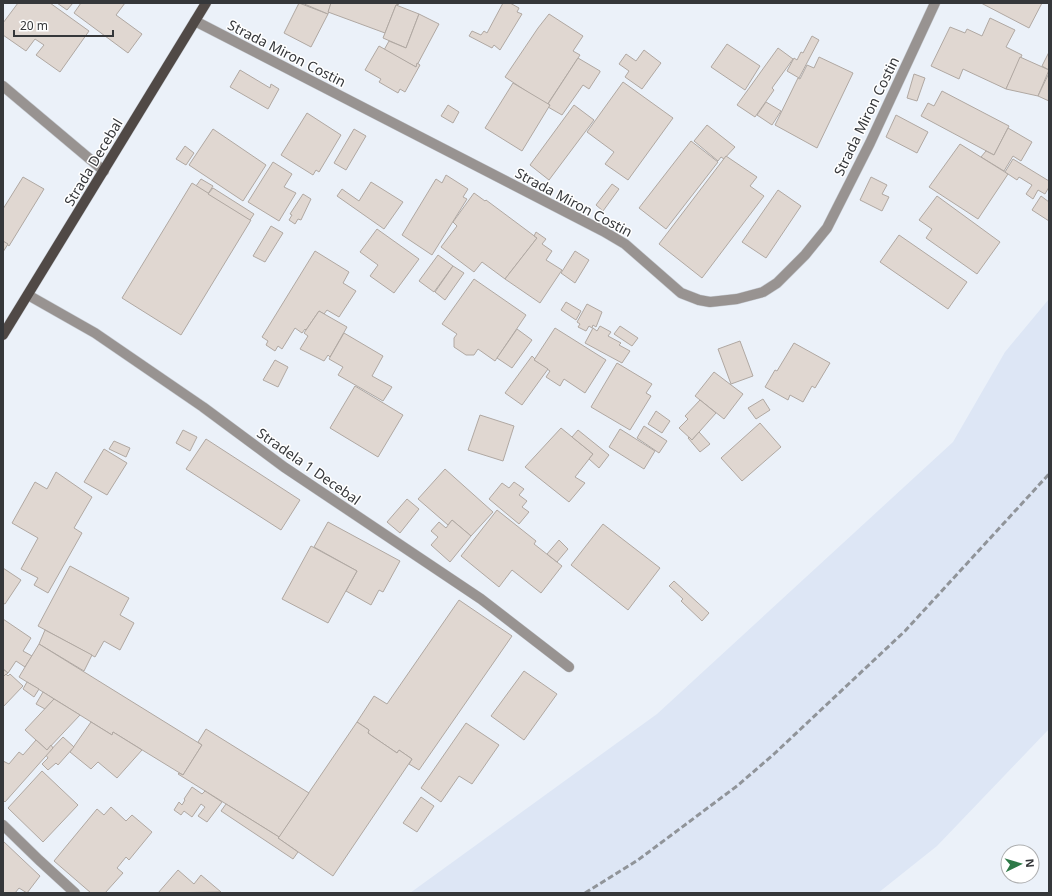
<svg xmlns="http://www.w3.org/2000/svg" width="1052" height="896" font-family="'Noto Sans',sans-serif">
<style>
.built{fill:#dde6f5}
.building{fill:#e0d7d1;stroke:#b0a8a2}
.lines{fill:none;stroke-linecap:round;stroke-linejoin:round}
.minor-casing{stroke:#c7ccd3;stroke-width:11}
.major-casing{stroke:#c7ccd3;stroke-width:11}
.minor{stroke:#989391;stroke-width:10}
.major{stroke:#504946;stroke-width:10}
.rail{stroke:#909499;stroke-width:3;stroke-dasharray:6 3;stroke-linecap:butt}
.labels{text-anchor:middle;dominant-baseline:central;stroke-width:3;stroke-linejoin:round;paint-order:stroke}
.street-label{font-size:14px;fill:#35373a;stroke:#fff}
</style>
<rect width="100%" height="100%" fill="#ebf1f9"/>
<polygon class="built" points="1049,299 1049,729 937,846 878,893 410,893 657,714 953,442 1005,352"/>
<g class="building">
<polygon points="18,3 50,3 89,31 60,72 36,55 44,45 35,39 26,51 3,35 3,23"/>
<polygon points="57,3 73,3 67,10"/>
<polygon points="81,3 125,3 116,15 142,34 128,53 74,13"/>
<polygon points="299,3 328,14 311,47 284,33"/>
<polygon points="302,3 331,3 328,14"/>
<polygon points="331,3 397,3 399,4 396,5 385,33 328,12"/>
<polygon points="503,3 510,3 519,8 517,12 522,14 500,50 494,45 492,48 469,36 472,31 481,35 484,31 487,33"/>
<polygon points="981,3 1042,3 1029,28"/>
<polygon points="396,5 419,14 406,48 383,38"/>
<polygon points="419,14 439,24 416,67 384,50 389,41 406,48"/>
<polygon points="549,14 583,36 573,51 580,55 547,105 505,77 538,28"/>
<polygon points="990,18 1015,30 1006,47 1022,55 1006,89 963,69 959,79 931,66 950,27 965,33 967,29 982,36"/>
<polygon points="812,36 819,40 799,78 787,71 794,58 797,60 801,52 803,53"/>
<polygon points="727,44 760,66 745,90 711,67"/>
<polygon points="379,46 416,67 417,63 420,65 405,92 400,89 398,93 379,82 381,79 365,70"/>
<polygon points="778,48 793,59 772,88 774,90 755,117 737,105"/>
<polygon points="644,50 661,63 642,89 625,77 629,71 619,64 626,54 636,61"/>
<polygon points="1049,52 1049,70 1042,66"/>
<polygon points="819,57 853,73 817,148 775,125 798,78 800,79 807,65 814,68"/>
<polygon points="1020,57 1049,70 1038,96 1006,89"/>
<polygon points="578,58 600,71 600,72 589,89 583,85 562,115 548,107 550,105 548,104"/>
<polygon points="240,70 270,88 271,84 279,89 268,109 230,87"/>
<polygon points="1049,73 1049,101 1038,96"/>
<polygon points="914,74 925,78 917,101 907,98"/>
<polygon points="623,82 673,118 628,180 605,164 614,152 587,132"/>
<polygon points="513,83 550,105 522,151 485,128"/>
<polygon points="942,91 1009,126 994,155 921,116 928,103 934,106"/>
<polygon points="766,102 781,111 772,125 757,115"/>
<polygon points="448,105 459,112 453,123 441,116"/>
<polygon points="574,105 594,120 549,180 530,165"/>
<polygon points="307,113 341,135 319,172 316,170 313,175 281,155"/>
<polygon points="896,115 928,132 917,153 886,137"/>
<polygon points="707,125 735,147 724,159 721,157 718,161 694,141"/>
<polygon points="1008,128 1032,142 1021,161 1013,156 1004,171 981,157 986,151 994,155"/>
<polygon points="213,129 266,165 243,201 189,165"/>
<polygon points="354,129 366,136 346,170 334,163"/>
<polygon points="691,141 718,162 666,229 639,208"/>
<polygon points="960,144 1008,174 978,219 929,187"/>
<polygon points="185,146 194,153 186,165 176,159"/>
<polygon points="726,156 757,177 750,186 764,196 702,278 659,244"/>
<polygon points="1013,159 1049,181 1049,187 1045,194 1038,190 1033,199 1026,194 1032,185 1019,177 1017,180 1005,172"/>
<polygon points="273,162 292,174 284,187 296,193 279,221 248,202"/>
<polygon points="446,175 468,189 463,197 467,199 432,255 402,235 436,179 442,183"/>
<polygon points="23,177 44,189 9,246 3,241 3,209"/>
<polygon points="871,177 887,185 882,194 889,197 882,211 860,200"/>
<polygon points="201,179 213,186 208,194 196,186"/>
<polygon points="371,182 403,202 384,229 337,196 342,189 359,201"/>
<polygon points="192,183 251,220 181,335 122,298"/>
<polygon points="612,184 619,189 603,211 596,205"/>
<polygon points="213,188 254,214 250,220 208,194"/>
<polygon points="778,190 801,206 766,258 742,242"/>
<polygon points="474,193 485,201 486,200 537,238 505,279 482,262 474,272 441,247 457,226 453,222"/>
<polygon points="303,194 311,199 301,220 298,219 295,224 289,220 292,215 290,214"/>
<polygon points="937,196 1000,242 977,274 926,238 932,229 919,220"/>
<polygon points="1041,196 1049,202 1049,221 1032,210"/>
<polygon points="271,226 283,233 265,262 253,256"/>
<polygon points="377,229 419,259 394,293 370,276 378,265 360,252"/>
<polygon points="536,232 546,239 542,244 552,251 546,260 562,270 540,303 505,279 537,238 534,236"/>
<polygon points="899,235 967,282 948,309 880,262"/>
<polygon points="3,241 8,244 3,252"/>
<polygon points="315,251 349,272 343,283 356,291 339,317 327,310 324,314 319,311 306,330 305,329 302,333 295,328 282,349 278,346 275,351 266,345 268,341 262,337"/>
<polygon points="575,251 589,260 575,283 561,273"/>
<polygon points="438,255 453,266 434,292 419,281"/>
<polygon points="453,266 464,273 445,300 435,292"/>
<polygon points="474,279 526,315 495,361 478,349 474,355 466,355 454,347 454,338 457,334 442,324"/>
<polygon points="566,302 581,311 576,320 561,310"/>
<polygon points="587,304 602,312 596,327 593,325 592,328 589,326 586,331 578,327 580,324 577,322"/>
<polygon points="319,311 347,327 330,357 328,355 324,361 300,349 308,336 304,333"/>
<polygon points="600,326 611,332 608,336 621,343 619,345 630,351 622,363 585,343 593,328 597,331"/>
<polygon points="620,326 638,338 632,346 614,334"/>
<polygon points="555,328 606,360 585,393 564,379 560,386 546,377 550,371 534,360"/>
<polygon points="517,329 532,340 512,368 497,358"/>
<polygon points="344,333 383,356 372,376 392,387 383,401 338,375 343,367 329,359"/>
<polygon points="740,341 753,376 731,384 718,349"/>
<polygon points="794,343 830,363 815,388 812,386 803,402 790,395 788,400 765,387 775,370 777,371"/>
<polygon points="532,356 535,359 534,360 548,369 522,405 505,393"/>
<polygon points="275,360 288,367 278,387 263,380"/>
<polygon points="617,363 652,384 646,393 651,396 630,430 591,407"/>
<polygon points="714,372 743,394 724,419 695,396"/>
<polygon points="355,386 403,415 378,457 330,428"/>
<polygon points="763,399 770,410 756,419 748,408"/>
<polygon points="700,400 716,413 692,440 679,428 688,419 685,416"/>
<polygon points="656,411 670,421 662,433 648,424"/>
<polygon points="480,415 514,426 503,461 468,450"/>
<polygon points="760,423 781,447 742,481 721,458"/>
<polygon points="644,426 667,441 659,453 637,438"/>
<polygon points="561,428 593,454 575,477 585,483 569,502 525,467"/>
<polygon points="620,429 655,451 644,469 609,447"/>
<polygon points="183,430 197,437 190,451 176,443"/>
<polygon points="578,430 609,455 599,468 589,459 593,454 572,437"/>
<polygon points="699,432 710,444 700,452 688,438 689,437 692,440"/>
<polygon points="206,439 300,500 281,530 186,469"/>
<polygon points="114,441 130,448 126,457 109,449"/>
<polygon points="104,449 127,463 107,495 84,482"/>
<polygon points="445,469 493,512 471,536 452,520 448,525 418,499"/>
<polygon points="56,472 92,497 74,528 82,533 48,593 34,585 38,578 21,569 38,538 12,523 35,482 47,489"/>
<polygon points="514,482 524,489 519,495 527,501 522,507 529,512 519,524 489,499 502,483 509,488"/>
<polygon points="407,499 419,509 400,533 387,522"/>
<polygon points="497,510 536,541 534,544 562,566 541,593 512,570 499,587 461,556"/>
<polygon points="452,520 471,536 450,562 431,545 438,537 431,531 439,522 446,528"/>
<polygon points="328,522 400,561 383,592 379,590 371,605 346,591 357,571 314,547"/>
<polygon points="603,524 660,568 628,610 571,565"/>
<polygon points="559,540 568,549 557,562 547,554"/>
<polygon points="311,546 357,571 328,623 282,599"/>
<polygon points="70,566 129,598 120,615 134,623 120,650 104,641 95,657 38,626"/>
<polygon points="3,568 21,580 5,604 3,603"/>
<polygon points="674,581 709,613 702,621 681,601 683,599 669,586"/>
<polygon points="459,600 512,636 419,770 409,764 412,759 399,750 397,753 372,736 368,733 369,730 357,722 374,696 387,704"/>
<polygon points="3,619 31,638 23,651 32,656 25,667 16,661 8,673 3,669"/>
<polygon points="45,630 92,655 84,671 39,644"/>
<polygon points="39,644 202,745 183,775 113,732 112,735 19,677"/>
<polygon points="3,669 8,673 3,677"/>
<polygon points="524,671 557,694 524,740 491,716"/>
<polygon points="6,674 8,676 10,674 23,686 3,707 3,677"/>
<polygon points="27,682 39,689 34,697 23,689"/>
<polygon points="43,692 54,699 45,709 36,704"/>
<polygon points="54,699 80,715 47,750 25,730"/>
<polygon points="91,722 112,735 113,732 142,750 117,778 98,762 91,769 70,752"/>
<polygon points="357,722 369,730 368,733 372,736 397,753 399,750 412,759 333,876 278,838"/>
<polygon points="466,723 499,745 472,784 459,776 441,802 421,788"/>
<polygon points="206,729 309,793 279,837 178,774 179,773 183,775 202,745 198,742"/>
<polygon points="63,737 74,747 58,765 56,763 48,770 42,764 48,758 46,755"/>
<polygon points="36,740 47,750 51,745 53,748 5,802 3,800 3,761 9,764 19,752 23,755"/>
<polygon points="42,771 78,805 43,842 8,808"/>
<polygon points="192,787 202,794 205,791 222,802 207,822 198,816 205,807 201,804 192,817 184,811 181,815 174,810 179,802 182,805 185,800 184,799"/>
<polygon points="421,797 434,806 417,832 403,823"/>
<polygon points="226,804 279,837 278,838 298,852 293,859 221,811"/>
<polygon points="111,807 126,821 132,815 152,832 129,860 126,857 117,868 123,873 105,893 91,893 54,861 97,809 104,815"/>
<polygon points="3,841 40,876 27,893 19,888 15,893 3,893"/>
<polygon points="178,870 194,884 201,875 221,892 158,893"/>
</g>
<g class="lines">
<g class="minor-casing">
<g id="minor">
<polyline points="195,21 603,231 625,244 681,293 699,300 710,302 737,299 763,292 777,283 805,255 827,228 870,143 935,3"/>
<polyline points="3,86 104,171"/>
<polyline points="28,295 95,333 203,407 284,467 481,599 569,667"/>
<polyline points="3,825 39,860 75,893"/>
</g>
</g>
<g class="major-casing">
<polyline id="major" points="3,335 206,3"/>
</g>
<use href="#minor" class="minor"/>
<use href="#major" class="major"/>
<polyline class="rail" points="585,893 638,860 737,786 774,754 905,631 1049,474"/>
</g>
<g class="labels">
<g class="street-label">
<text transform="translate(287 53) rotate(27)">Strada Miron Costin</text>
<text transform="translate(866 116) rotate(-64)">Strada Miron Costin</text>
<text transform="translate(93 162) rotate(-59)">Strada Decebal</text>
<text transform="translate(574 202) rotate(28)">Strada Miron Costin</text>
<text transform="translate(309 466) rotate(35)">Stradela 1 Decebal</text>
</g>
</g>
<rect width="1052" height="896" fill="none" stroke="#35373a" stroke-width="8"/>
<g transform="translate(1020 864) rotate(85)"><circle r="19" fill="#ffffff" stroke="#aeafb0"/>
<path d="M0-3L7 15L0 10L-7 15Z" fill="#2d7947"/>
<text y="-6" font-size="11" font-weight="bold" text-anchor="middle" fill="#35373a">N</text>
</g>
<path d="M14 30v6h99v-6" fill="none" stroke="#35373a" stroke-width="2"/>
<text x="20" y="30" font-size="12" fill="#35373a" stroke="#ffffff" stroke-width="3" paint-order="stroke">20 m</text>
</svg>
